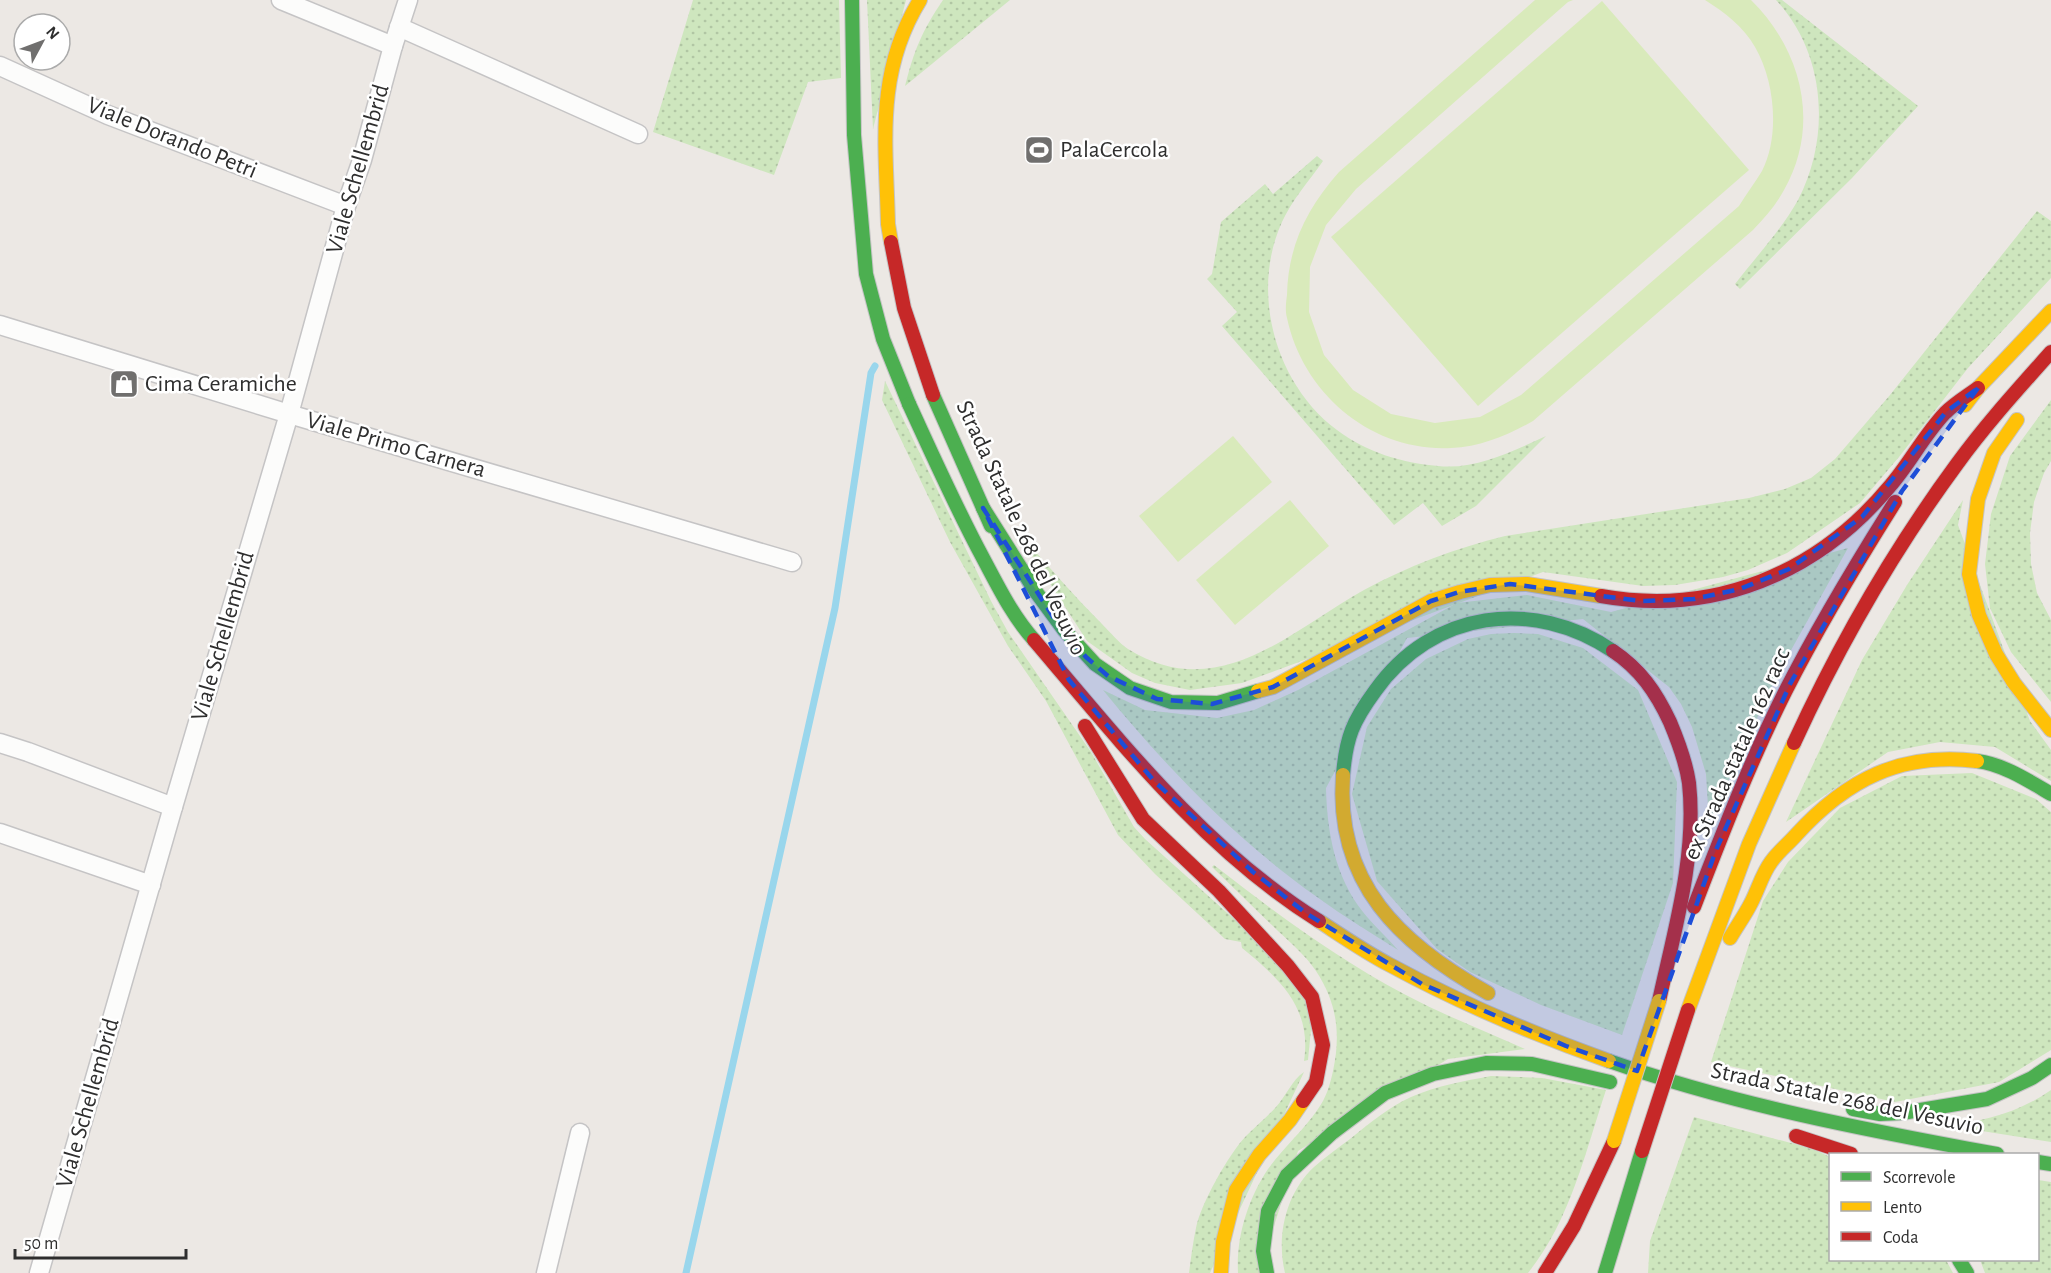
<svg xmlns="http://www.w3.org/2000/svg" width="2051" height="1273" font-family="'Alegreya Sans',sans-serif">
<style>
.grass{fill:url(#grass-dots)}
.pitch{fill:#d9eabb}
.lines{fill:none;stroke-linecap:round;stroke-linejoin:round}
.stream{stroke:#99d6ec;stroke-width:7}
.street-casing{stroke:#c5c4c5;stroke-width:21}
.fast-casing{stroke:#c5c4c5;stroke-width:16}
.slow-casing{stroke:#c5c4c5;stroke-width:16}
.jam-casing{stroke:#c5c4c5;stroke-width:16}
.street{stroke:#fcfcfb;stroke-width:18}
.fast{stroke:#4caf50;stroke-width:14}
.slow{stroke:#ffc107;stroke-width:14}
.jam{stroke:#c62828;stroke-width:14}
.slow-bridge-casing{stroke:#c6c5c4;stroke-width:16;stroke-linecap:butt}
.jam-bridge-casing{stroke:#c6c5c4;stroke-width:16;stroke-linecap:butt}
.slow-bridge{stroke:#ffc107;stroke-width:14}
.jam-bridge{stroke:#c62828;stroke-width:14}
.marked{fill:#1d4ed8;fill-opacity:0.2;stroke:#1d4ed8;stroke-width:4.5;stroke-dasharray:12 8;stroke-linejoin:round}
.labels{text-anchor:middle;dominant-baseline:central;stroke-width:5;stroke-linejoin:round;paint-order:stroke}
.street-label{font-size:24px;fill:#2e2e2e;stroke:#fff}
.poi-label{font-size:24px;fill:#2e2e2e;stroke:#fff;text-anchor:start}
</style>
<defs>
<pattern id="grass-dots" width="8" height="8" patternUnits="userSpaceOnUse" patternTransform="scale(1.5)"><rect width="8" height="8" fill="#cee6be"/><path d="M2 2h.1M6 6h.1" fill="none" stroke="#b1c6a4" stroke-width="1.8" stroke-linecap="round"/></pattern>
</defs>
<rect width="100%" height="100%" fill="#ece8e4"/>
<g class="grass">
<polygon points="693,0 839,0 841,78 808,82 774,175 653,132"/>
<polygon points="867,0 906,0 873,129"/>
<path d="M943 0H1010L905 86C914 50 922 31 943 0Z"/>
<path d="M1776 0H1782L1918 106 1852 178 1740 289 1735 284C1755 258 1782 229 1798 200 1831 137 1826 53 1776 0Z"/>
<path d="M1317 156 1323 161C1309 181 1292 200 1282 222 1250 292 1275 384 1337 430 1366 452 1402 463 1438 466 1476 470 1513 451 1546 436L1476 506 1442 526 1423 503 1394 525 1222 326 1237 312 1207 279 1212 274 1221 222 1265 184 1273 194Z"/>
<path d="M2037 211 2051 221V278L1968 368 1899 457 1860 503 1787 553 1748 570 1723 577 1675 585 1643 586 1543 572 1242 683 1190 690 1155 683 1132 673 1087 641 1024 543 1022 536C1048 566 1074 596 1102 624 1110 632 1119 643 1128 649 1218 705 1289 632 1364 590 1408 566 1456 548 1505 536L1749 498 1785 489 1811 478 1835 459 1890 395Z"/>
<path d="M885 381 991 601 1008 632 1091 752 1134 827 1145 839 1255 938 1291 974 1308 1007 1311 1029 1308 1060 1304 1061C1312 1008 1280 979 1242 948L1241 942 1225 939 1155 874 1118 835 1046 701 1008 646 950 542 882 400Z"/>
<polygon points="2051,400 2051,461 2044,473 2034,502 2030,533 2031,564 2037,593 2051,620 2051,702 2011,652 1990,608 1985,564 1991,514 2010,456"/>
<polygon points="1963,500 1958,525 2030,721 2051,750 2051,781 1995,747 1940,742 1888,752 1786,822 1862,660 1907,585"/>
<path d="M1848 548 1776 677 1709 823 1706 774 1692 727 1681 704 1669 687 1583 619 1407 638 1326 788C1327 832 1335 877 1363 912 1373 925 1387 937 1398 950 1371 933 1343 916 1317 897 1235 839 1166 767 1103 690L1145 710 1217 718 1254 710 1298 690 1457 603 1527 595 1611 612Z"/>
<polygon points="1514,633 1538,634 1583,648 1638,690 1677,782 1673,883 1622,1035 1541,1005 1470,972 1437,949 1377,881 1352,794 1367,727 1391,689 1426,659 1468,639 1491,634"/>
<polygon points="1972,773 2036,799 2051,812 2051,1050 1999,1082 1895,1102 1711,1062 1763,901 1788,862 1840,808 1902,776"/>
<path d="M1214 865C1274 912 1336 958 1404 994 1443 1015 1485 1031 1525 1049L1448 1059 1298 1151 1259 1273H1238C1236 1237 1248 1199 1268 1169 1283 1148 1303 1131 1318 1109 1326 1098 1330 1085 1333 1071 1341 1034 1337 1003 1316 971 1306 956 1291 943 1278 931 1256 910 1234 888 1212 867Z"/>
<path d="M1304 1072 1210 1273H1189C1191 1258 1193 1242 1196 1228 1201 1203 1229 1154 1246 1136 1256 1126 1267 1117 1276 1107 1286 1096 1292 1080 1304 1072Z"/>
<path d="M1491 1076 1542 1078 1606 1090C1585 1153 1570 1221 1528 1273H1285C1276 1236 1286 1193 1314 1167 1325 1157 1338 1148 1350 1139 1370 1123 1389 1107 1411 1097 1436 1086 1464 1081 1491 1076Z"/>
<path d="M2051 1090V1142L1944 1125C1983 1122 2018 1113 2051 1090Z"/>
<polygon points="1694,1117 1813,1149 1830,1157 1830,1260 1946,1260 1953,1273 1648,1273 1650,1241"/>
<polygon points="2038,1180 2051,1182 2051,1273 1985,1273 1980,1260 2038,1260"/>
</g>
<g class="pitch">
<path d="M1535 0H1573L1568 2 1356 189 1326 225 1310 267 1309 312 1324 355 1353 390 1391 414 1435 423 1480 417 1521 395 1739 206C1746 194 1755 183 1762 171 1780 136 1775 81 1755 47 1744 27 1724 12 1705 0H1751C1802 50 1821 125 1784 190 1776 205 1765 217 1753 230L1533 421C1508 435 1481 447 1451 448 1372 452 1303 394 1287 318 1285 311 1286 302 1287 295 1288 246 1307 208 1339 172Z"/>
<polygon points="1602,1 1749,170 1478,406 1331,237"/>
<polygon points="1233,436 1272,482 1178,562 1139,516"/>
<polygon points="1290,500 1329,546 1235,625 1196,580"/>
</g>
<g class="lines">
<polyline class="stream" points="686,1273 835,608 871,373 875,366"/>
<g class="street-casing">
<g id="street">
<polyline points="281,0 393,46"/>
<polyline points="399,27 638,134"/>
<polyline points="0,66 108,115 346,206"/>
<polyline points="0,325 289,414 792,562"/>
<polyline points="0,743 28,752 173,807"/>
<polyline points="0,833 151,885"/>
<polyline points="39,1273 173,807 289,414 346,206 362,160 393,46 408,0"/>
<polyline points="546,1273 580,1133"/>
</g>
</g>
<g class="fast-casing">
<g id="fast">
<polyline points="852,0 854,135 866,274 883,339 909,404"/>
<polyline points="933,395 991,526"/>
<path d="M909 404C933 456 956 508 983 558 999 588 1012 615 1034 640"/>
<polyline points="983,508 1036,592 1064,630 1095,664 1130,688 1171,702 1218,703 1258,691"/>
<path d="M1977 761C2003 764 2029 781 2051 794"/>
<path d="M1343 775C1346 737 1353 721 1375 691 1432 610 1533 597 1613 651"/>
<path d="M1609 1061C1735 1105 1866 1130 1997 1154"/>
<polyline points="1853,1109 1880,1114 1902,1113 1987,1099 2032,1078 2051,1065"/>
<polyline points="2038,1162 2051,1164"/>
<polyline points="1959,1260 1967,1273"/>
<polyline points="1267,1273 1263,1251 1268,1211 1287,1175 1332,1133 1385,1093 1433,1074 1486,1063 1532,1064 1610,1082"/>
<polyline points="1605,1273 1642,1151"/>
</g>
</g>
<g class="slow-casing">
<g id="slow">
<path d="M891 242 888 224C886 143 875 73 920 0"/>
<polyline points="1965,405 1978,388 2051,311"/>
<polyline points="2017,420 1994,453 1978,499 1969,574 1979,615 1996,654 2014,683 2051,730"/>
<polyline points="1258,691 1273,687 1431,601 1460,592 1490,585 1527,584 1601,596"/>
<path d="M1343 775C1335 883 1400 944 1488 993"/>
<path d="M1319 921C1342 936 1365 952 1390 965 1460 1003 1533 1034 1609 1061"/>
<path d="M1730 938C1737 926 1745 915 1751 903 1758 890 1762 874 1771 862 1778 852 1788 844 1796 835 1847 779 1901 752 1977 761"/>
<polyline points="1688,1010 1749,844 1794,743"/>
<polyline points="1221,1273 1223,1242 1236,1190 1259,1155 1290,1120 1303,1101"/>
</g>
</g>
<g class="jam-casing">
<g id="jam">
<polyline points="891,242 904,308 933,395"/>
<path d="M1601 596C1714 616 1817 574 1890 486 1910 463 1924 435 1945 413 1955 403 1967 396 1978 388"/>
<path d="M1034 640C1120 741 1205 850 1319 921"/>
<path d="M1613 651C1640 669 1656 692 1670 722 1678 741 1686 762 1689 783 1697 855 1674 932 1659 1001"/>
<polyline points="1085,726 1143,819 1219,891 1288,966 1312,997 1323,1045 1316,1082 1303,1101"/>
<path d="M1794 743C1839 645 1893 551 1957 464 1986 424 2019 388 2051 352"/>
<path d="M1694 907C1722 834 1750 762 1785 692 1818 627 1856 564 1895 502"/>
<polyline points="1796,1136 1851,1154"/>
<polyline points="1545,1273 1574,1226 1614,1141"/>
</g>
</g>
<use href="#street" class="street"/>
<use href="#fast" class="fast"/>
<use href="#slow" class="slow"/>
<use href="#jam" class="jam"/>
<g class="slow-bridge-casing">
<polyline id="slow-bridge" points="1614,1141 1659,1001"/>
</g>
<g class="jam-bridge-casing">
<polyline id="jam-bridge" points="1642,1151 1688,1010"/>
</g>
<use href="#slow-bridge" class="slow-bridge"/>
<use href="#jam-bridge" class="jam-bridge"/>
</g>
<path class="marked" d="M1978 388 1902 491 1790 684 1716 850 1637 1071 1566 1046 1422 984 1307 914 1253 872 1154 781 1069 680 983 508 1061 629 1086 657 1108 676 1157 699 1212 704 1273 687 1431 601 1459 592 1510 584 1641 601 1694 599 1740 589 1789 569 1862 517 1946 412Z"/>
<defs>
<g id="stadium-square" transform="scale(1.5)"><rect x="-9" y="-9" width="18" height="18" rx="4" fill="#706f6e" stroke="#fff"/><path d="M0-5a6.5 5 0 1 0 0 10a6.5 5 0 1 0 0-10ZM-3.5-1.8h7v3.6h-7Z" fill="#fff"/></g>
<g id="shop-square" transform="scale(1.5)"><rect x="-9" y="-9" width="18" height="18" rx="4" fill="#706f6e" stroke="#fff"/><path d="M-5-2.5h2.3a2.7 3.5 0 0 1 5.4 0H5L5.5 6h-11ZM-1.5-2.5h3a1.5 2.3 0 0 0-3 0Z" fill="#fff"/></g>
</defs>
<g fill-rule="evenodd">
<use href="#stadium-square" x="1039" y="150"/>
<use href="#shop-square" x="124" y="384"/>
</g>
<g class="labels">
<g class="street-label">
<text transform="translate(172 138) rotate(22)">Viale Dorando Petri</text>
<text transform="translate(358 169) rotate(-74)">Viale Schellembrid</text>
<text transform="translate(396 445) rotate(16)">Viale Primo Carnera</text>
<text transform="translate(1021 528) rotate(65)">Strada Statale 268 del Vesuvio</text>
<text transform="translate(223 636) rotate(-74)">Viale Schellembrid</text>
<text transform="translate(1737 754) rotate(-66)">ex Strada statale 162 racc</text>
<text transform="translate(1847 1099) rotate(12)">Strada Statale 268 del Vesuvio</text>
<text transform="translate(88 1103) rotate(-74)">Viale Schellembrid</text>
</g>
<g class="poi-label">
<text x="1060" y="150">PalaCercola</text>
<text x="145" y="384">Cima Ceramiche</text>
</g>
</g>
<rect x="1829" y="1153" width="210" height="108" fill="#ffffff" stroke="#ababab" stroke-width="1.5"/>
<rect x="1841" y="1172" width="30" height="9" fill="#4caf50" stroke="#ababab" stroke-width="1.5"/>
<text x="1883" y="1183" font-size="18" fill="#2e2e2e">Scorrevole</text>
<rect x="1841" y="1202" width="30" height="9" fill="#ffc107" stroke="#ababab" stroke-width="1.5"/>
<text x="1883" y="1213" font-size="18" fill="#2e2e2e">Lento</text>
<rect x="1841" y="1232" width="30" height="9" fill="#c62828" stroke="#ababab" stroke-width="1.5"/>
<text x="1883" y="1243" font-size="18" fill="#2e2e2e">Coda</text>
<g transform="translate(42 42) rotate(49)"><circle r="28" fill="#ffffff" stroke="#ababab" stroke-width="1.5"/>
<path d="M0-4.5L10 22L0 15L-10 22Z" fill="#706f6e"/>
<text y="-9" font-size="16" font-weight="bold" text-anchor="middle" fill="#2e2e2e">N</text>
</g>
<path d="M15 1249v9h171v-9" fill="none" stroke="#2e2e2e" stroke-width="3"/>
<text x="24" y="1249" font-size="18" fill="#2e2e2e" stroke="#ffffff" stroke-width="4.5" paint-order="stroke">50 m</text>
</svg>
